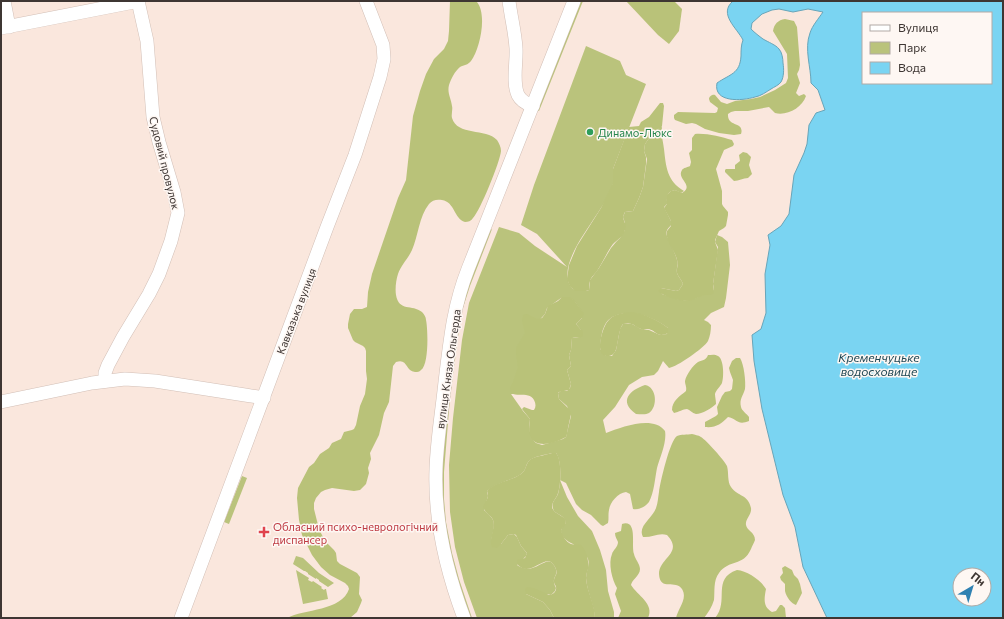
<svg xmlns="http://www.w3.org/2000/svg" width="1004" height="619" font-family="Commissioner,sans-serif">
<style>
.green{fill:#bac37c;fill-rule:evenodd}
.forest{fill:#b9c279}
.water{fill:#7ad4f2;stroke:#68a5b9;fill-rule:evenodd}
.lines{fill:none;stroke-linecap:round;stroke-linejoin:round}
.minor-casing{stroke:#d2bfb6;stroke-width:14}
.minor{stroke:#fff;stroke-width:13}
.leisure-dot{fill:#2e9e5b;stroke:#fef7f3;stroke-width:1.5}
.health-dot{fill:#e0444e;stroke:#fef7f3;stroke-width:1.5}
.labels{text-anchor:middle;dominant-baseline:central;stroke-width:3;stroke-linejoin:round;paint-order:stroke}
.leisure-label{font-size:11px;fill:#27864d;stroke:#fef7f3;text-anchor:start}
.street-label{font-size:11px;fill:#3e3633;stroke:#fef7f3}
.health-label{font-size:11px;fill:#be3a42;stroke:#fef7f3;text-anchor:start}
.water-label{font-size:12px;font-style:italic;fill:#1d4653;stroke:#fef7f3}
</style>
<rect width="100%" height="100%" fill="#fae7dd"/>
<g class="green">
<polygon points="578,1 583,1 539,111 535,109"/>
<path d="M586 46 620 61 626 75 646 84 613 169C613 173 614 180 613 184 609 196 602 207 595 217 585 233 555 271 573 289L586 291 589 290 590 280 599 268 611 248 616 242 620 238 625 230V223L623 217 625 212H626L633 211 639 198 643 187 647 159 644 151 645 144 650 137 652 131 662 127C661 136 663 140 664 149 666 167 667 181 684 191L681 193 675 190C666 192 667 197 667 204L664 207 671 221 672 224C669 228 665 230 667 236 670 244 675 252 677 260 679 264 676 268 677 273 678 277 682 280 683 284L679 290 676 291 661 288 662 294C678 299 684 304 700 296 705 294 709 293 714 290L713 284 718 247 715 242 717 235 722 237 728 242 730 265 726 298 724 307 711 313 704 320 708 322 711 325C711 331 710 336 708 341 704 348 677 367 669 368L663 361 658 371 654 375 642 377 629 385 615 407 603 420 606 433C622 427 653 415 665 431 667 442 660 457 657 468 655 478 654 493 649 502 645 507 639 510 633 509L630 494 626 492C618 493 610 502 609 510 608 515 609 519 608 523L603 526 601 525 591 515 582 510 576 504 566 483 560 480 567 497 578 516 592 531 600 550 606 570 608 591 614 612V618H595C594 604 587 592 586 578 586 571 591 563 587 557 584 554 576 546 573 544 568 542 561 537 561 531 561 528 564 525 566 523 564 515 558 515 554 511 550 502 555 501 558 494 561 484 562 461 556 453H552C545 455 534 456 529 461 524 467 528 470 518 476 508 481 496 483 487 491L488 496 484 510C486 512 489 514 491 517 497 523 492 534 491 542L501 544 508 535 514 534 517 537 521 546 526 552 527 553 526 556 517 565C533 576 543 558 551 562 552 563 554 565 555 567 559 575 553 576 554 582 554 584 555 586 556 588L555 591 551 595 547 594H526L543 602 550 610 554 618H477L464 582 455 547 450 512 449 465 453 418 462 340 469 303 499 227 519 233 535 246 567 267 537 234 521 225 534 185ZM566 297C576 299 576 305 582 312V318L576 324 581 330 579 338 572 337 571 350 569 355 571 366 567 370 571 384 570 388 567 391H561L558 393 559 399 567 406 571 416 566 437 563 439 542 445 536 443 534 441 529 430 530 419 523 411 511 394 533 327 545 314 547 308 561 298ZM627 313C640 312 658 320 668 328L667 334 660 335 649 330 641 329 632 324H623L620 329 616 350 612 356H606L600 349C600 343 601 338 602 333 606 318 613 315 627 313Z"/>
<polygon points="492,229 470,286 461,314 450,398 444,472 444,499 446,522 452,553 459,579 472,618 469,618 446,539 441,495 441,457 455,329 465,287 487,232"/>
<path d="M645 385C657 387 658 407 649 413 646 415 640 414 636 414 618 401 630 390 645 385Z"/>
<polygon points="242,476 247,478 229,524 224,522"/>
<polygon points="296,556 303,558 319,573 334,583 328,587 319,581 319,580 316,578 316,579 308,574 308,573 305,571 304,571 293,564"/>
<polygon points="296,570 309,578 308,580 312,582 313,581 322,587 321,588 324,590 325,589 326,589 328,599 303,604"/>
</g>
<g class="forest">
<path d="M450 1H476C488 13 480 49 471 61 468 65 464 65 460 67 455 71 451 79 449 85 447 93 451 98 452 106 453 110 451 114 452 118 457 136 486 128 497 140 499 143 501 147 501 151 500 162 480 211 473 218 471 221 468 222 465 222 454 219 455 202 442 200 437 199 432 200 429 204 419 216 418 237 412 250 408 259 401 265 398 274 396 280 395 289 396 295 399 312 412 304 422 312 424 314 426 317 426 320 428 329 429 365 421 370 419 372 418 372 415 372 405 371 408 358 396 362L393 366 389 402 384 413 379 435 370 453 371 459 368 468 369 473 366 484 360 490 354 491 332 488 325 490 321 492 316 498 314 503V509L319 529 325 541 334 550 336 553 337 561 340 564 357 573 360 577 359 594 362 600 361 603 357 612 350 618H287C304 609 342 611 349 589L348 586 345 583 330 575 321 567 312 555 302 535 299 520 297 498 298 488 309 467 314 463 320 454 329 448 332 443 341 439 344 432 352 430 354 429 356 425 360 406 365 394 367 379 366 371V351L365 348 363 346 355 342 353 340 348 328V324L350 314 354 309H362L367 307 368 292 372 274 398 198 406 180 413 116 420 91 426 74 434 59 444 49 448 41 449 31Z"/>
<polygon points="626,1 674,1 682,9 679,31 669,44 658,35"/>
<path d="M785 19 794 21 797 27 800 65 799 70 797 74 800 83 796 93 799 96 804 94 806 96C802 108 787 116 775 113L769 107 748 111H735L731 112 728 114C727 128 745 121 741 134L734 135 719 133 705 129 696 124 692 123 686 124 675 120 674 118V115L678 112 715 113 717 112 718 108 710 102 709 99C709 97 712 94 715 95L721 102 727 104 735 101 751 99 760 97 775 90 786 83 788 78 787 54 773 31C774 24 778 20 785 19Z"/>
<path d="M660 103H663L664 106 662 126 661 128 652 131 650 137 645 144 644 151 646 157V164L643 187 639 198 633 211 625 212C620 221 628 222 625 230 623 237 618 239 613 244 607 252 603 262 597 271 595 274 591 277 590 281 589 284 589 287 589 290L586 291H576L573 289 570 286 567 279 569 265 577 246 601 208 613 183V169L629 127 639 126 641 122 649 117Z"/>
<path d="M695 134C707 133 721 137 732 140L734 144 733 146 724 150 716 169 722 191V204L723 206 728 212V215L726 226 724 228 719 231 715 240V242L718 250 713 284C713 288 716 292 711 295 703 294 699 298 692 300 684 303 664 297 658 291L661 288 676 291 679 290 683 284C682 280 678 277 677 273 676 269 679 265 677 260 675 250 665 241 667 231L671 226V221L664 208 667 204V195L671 191 675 190 682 193C695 185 676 179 682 170 683 168 688 167 690 166L691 162 689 153 692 150V138Z"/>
<path d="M743 152 747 153 751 157 749 165 752 174 748 178C743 178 739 181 734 181L725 172V170L726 169H735V165L740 161 739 155Z"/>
<path d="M562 297H569L574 300 584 314 582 318 576 324 583 332V336L579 338 573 337 572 338 571 350 569 355 571 366 567 370 571 384 569 390 559 392 558 393 559 399 569 409 571 414 568 428 567 434 566 437C555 443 535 450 530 435 528 430 530 424 530 419L522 409 524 407 532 410H534C536 407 536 404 534 400 530 392 519 396 511 394L510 388 513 382 518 367 516 353V348L525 333 522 321 523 315 527 314 537 319 542 318 545 314 548 306 558 301Z"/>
<path d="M631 312C643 313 658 320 668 328V333C656 339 656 329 647 329 642 329 646 331 641 329 633 326 634 322 623 324 617 331 619 352 612 355 611 356 607 356 606 356 594 354 603 326 608 321 613 314 623 313 631 312Z"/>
<path d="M708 355C711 355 715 354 718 356 724 359 724 377 722 383 720 387 716 390 715 394 715 397 716 400 716 404 712 408 702 414 696 414 692 413 690 410 687 409 683 409 679 412 674 413L672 410C672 401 680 396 686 391 687 387 685 385 685 381 686 375 693 365 698 362 703 360 706 360 708 355Z"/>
<path d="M736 358H740C744 364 746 382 745 389 743 396 739 399 741 407 742 411 746 413 749 417V421C737 426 736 418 728 417 721 424 716 428 705 427V422L716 416 718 414 717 407 722 396 725 392 730 391 732 389 733 380 730 372 729 368 732 361Z"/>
<path d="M692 434C695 435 698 435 701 437 706 440 725 461 727 466 729 473 727 481 731 487 738 497 748 494 751 508 752 515 745 519 746 525 747 531 755 532 755 540 754 543 752 546 751 549 743 567 729 559 719 573 713 581 715 591 714 600 712 607 708 613 704 618H676C678 608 688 599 682 589 676 579 660 592 659 574 659 558 684 553 667 535 659 532 651 538 643 537 637 526 653 518 656 508 658 503 658 497 659 492 660 483 670 440 677 436 681 434 687 435 692 434Z"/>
<path d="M552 453H556C562 459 561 485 558 493 557 498 552 501 552 507 553 515 570 516 565 525 564 527 562 528 561 530 562 535 566 542 571 544 574 545 578 544 581 545 587 551 589 561 588 569 587 572 586 575 586 578 587 592 595 604 595 618H554L550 610 543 602 526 594 525 589 527 587C536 588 541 591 549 595 553 595 557 591 556 587 555 583 554 585 554 581 554 575 559 575 555 567 554 565 552 563 551 562 542 557 529 578 517 564V560L525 558 527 553 521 546 516 535 514 534 508 535 501 544 497 548 492 547C488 538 496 529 493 520 491 515 485 513 483 507 485 501 490 498 487 491 495 482 511 481 521 474 527 470 525 463 531 459 537 456 546 455 552 453Z"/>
<path d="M622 524C638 519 631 545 634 554 635 559 640 564 640 569 640 576 632 579 631 585 637 595 655 604 648 618H618L621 611 615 594 617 588C612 580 608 563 612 554 613 550 618 547 618 542 617 539 615 537 615 533L621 531Z"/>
<path d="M785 566 792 570 794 575 798 579 800 584 802 593 796 605C792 604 786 597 785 591 785 589 785 586 785 584L781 580 780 577 783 573 782 568Z"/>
<path d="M737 570C747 571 761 580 766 589 764 599 763 607 772 612L776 611 780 605H782L785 608 786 618H715C730 601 711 579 737 570Z"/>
</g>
<path class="water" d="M733 1H1003V618H827L803 567 795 527 783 495 762 409 754 361 752 335 761 329 766 313 765 274 770 245 768 235 781 226 789 214 794 175 804 153 807 144 809 125 816 113 825 110 818 90 811 83C811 67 804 49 810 33 812 26 819 18 823 12L808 9 793 12 779 9 772 10 762 14 752 23 751 29C755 33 759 36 763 39 768 42 776 45 779 49 782 52 783 59 783 63 784 69 784 77 781 82 779 85 774 87 771 89 766 92 761 96 755 97 742 101 713 103 717 83 730 74 740 74 741 56 741 51 741 45 743 40 737 28 718 14 733 1ZM863 13H991V83H863ZM960 575H984V599H960Z"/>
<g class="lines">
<g class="minor-casing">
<g id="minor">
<polyline points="4,1 9,27"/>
<path d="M509 1C511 17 515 32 516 48 517 62 512 82 518 95 521 101 527 104 533 106"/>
<polyline points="1,28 139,1"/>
<polyline points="105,381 105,373 108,365 123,337 149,294 159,274 171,241 178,213 174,192 159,142 153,117 147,41 138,1"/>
<polyline points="1,402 92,383 125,379 155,381 245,395 264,398"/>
<polyline points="181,618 327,227 355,155 380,77 384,59 383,45 366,1"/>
<path d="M464 618C446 570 434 521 436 469 437 440 442 411 445 382 450 341 453 307 468 269L574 1"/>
</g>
</g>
<use href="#minor" class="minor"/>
</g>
<circle class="leisure-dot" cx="590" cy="132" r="4"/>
<path class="health-dot" d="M262 526h4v4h4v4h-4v4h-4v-4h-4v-4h4z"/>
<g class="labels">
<g class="leisure-label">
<text x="598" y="132">Динамо-Люкс</text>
</g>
<g class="street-label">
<text transform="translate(165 163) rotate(76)">Судовий провулок</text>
<text transform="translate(296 311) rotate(-69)">Кавказька вулиця</text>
<text transform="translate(448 369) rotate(-82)">вулиця Князя Ольгерда</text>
</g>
<g class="health-label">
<text x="273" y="526">Обласний психо-неврологічний<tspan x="273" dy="13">диспансер</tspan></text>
</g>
<g class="water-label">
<text x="879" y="357">Кременчуцьке<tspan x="879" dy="14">водосховище</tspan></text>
</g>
</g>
<rect width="1004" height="619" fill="none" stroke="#3e3633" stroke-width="4"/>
<rect x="862" y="12" width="130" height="72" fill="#fef7f3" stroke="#b1aaa6"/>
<rect x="870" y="25" width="20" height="6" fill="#ffffff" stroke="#b1aaa6"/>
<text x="898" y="32" font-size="12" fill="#3e3633">Вулиця</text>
<rect x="870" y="42" width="20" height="12" fill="#bac37c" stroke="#b1aaa6"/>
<text x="898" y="52" font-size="12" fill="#3e3633">Парк</text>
<rect x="870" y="62" width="20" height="12" fill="#7ad4f2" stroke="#b1aaa6"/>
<text x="898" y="72" font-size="12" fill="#3e3633">Вода</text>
<g transform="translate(972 587) rotate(38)"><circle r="19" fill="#fef7f3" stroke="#b1aaa6"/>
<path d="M0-3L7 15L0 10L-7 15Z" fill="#2f81b2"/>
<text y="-6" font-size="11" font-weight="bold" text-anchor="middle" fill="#3e3633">Пн</text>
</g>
</svg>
